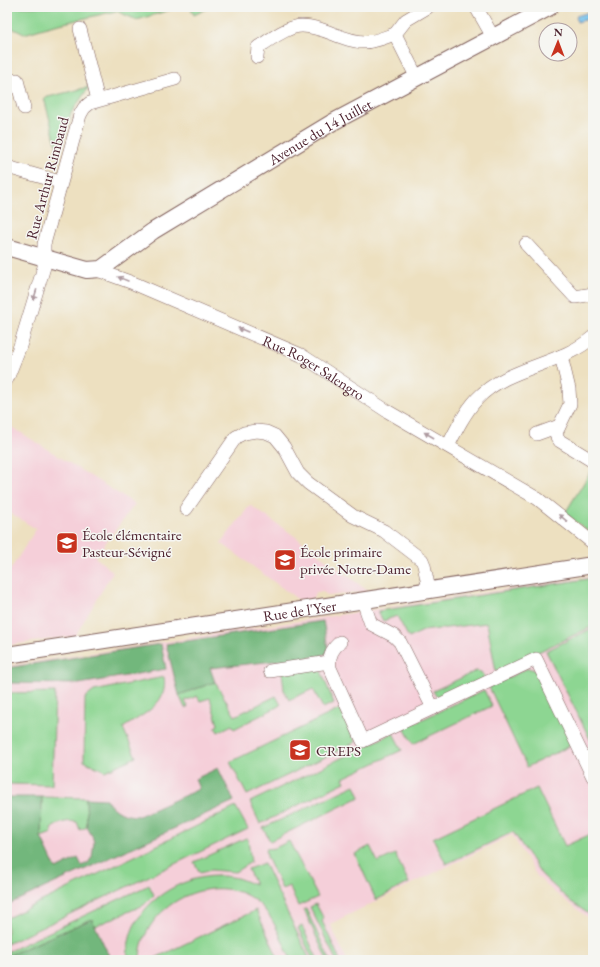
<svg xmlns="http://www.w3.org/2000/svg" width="600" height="967" font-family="'EB Garamond',serif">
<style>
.built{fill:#f5cfd9}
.green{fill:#8dd692;stroke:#6c7a5e}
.forest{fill:#72b77c;stroke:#5e6b54}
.water{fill:#70bfeb;stroke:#5d6f8b}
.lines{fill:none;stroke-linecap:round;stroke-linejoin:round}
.minor-casing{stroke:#83635f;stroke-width:14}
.tertiary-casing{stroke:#83635f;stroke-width:18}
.minor{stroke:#fff;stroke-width:13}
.tertiary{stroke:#fff;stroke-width:16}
.oneway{fill:#ae9aa0}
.labels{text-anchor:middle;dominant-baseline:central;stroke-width:3;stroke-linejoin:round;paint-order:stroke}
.street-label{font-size:15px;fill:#4a1f2b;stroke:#f6f6f2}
.poi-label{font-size:15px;fill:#4a1f2b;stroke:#f6f6f2;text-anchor:start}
</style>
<rect width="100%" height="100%" fill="#f6f6f2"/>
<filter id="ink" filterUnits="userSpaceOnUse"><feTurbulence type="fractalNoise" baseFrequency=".025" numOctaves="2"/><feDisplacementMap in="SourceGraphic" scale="8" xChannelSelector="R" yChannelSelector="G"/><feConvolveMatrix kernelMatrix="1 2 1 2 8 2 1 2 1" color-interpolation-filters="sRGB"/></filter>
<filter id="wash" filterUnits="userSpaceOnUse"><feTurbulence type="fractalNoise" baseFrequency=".012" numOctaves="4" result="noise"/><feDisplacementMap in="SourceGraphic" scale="16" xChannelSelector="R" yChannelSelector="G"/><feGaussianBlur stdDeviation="0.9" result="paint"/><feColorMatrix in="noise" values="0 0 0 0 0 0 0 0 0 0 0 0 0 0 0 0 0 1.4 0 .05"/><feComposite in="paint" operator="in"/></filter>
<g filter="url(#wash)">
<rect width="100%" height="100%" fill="#ede0c0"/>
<g class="built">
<polygon points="7,424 135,504 95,557 113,572 75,636 10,645 7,625 7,575 36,529 7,511"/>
<polygon points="250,505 296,537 368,591 329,596 323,592 317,592 313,598 300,601 221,543"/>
<polygon points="593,576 593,921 554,892 537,876 512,835 330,924 347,960 7,960 7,666"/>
</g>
<g class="green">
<polygon points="7,7 180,7 137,20 116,11 51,26 24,34 12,28 7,30"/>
<polygon points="190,7 211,7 194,15"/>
<polygon points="89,87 71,113 59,155 44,98"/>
<polygon points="593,468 593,535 565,513"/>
<polygon points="593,578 593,626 496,672 487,623 423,631 409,638 397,616 383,621 378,611"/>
<polygon points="593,628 593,745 546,651"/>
<polygon points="319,666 334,703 323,708 313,689 289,700 284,690 282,672"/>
<polygon points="528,668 535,670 574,744 527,767 489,687"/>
<polygon points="476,671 481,672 485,678 442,698 436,696 433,691"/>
<path d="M164 677C169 704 143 714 123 728L136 757 105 771 84 761 85 698 94 691Z"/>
<polygon points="215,682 235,716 276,696 281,705 234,729 232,725 218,732 215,727 218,725 210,698 200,701 197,696 185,701 188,707 185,708 179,695"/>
<polygon points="484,690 492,706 413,744 404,728"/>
<polygon points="55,692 52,785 7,784 7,693"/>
<polygon points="340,709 356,742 247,795 230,762"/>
<polygon points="393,733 402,750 343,778 345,782 260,824 250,802"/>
<polygon points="355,785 360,797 270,841 263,828"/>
<polygon points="537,788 565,846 593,833 593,917 570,901 542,875 513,832 446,864 433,838"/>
<path d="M42 797 86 798 87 827 80 830 77 822C67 820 58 823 51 829L52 833 41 837Z"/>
<polygon points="236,807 248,829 7,944 7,918"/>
<polygon points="246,838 248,839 251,862 235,872 211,870 200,873 194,862"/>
<polygon points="289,841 318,897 298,906 289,886 282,889 267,857 266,849 275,848"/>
<polygon points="370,846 378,862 395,854 409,883 376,900 355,854"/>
<path d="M264 863 310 960H291C282 941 274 916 257 902 214 867 140 906 140 960H127C128 948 129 935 135 924 153 891 195 871 232 877 240 878 247 882 255 885L248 869Z"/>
<polygon points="149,885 154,895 144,905 95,926 92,919 7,956 7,952"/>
<polygon points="316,904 324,919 322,921 340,960 336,960 310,907"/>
<polygon points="306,909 330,960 327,960 304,910"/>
<polygon points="256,910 279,960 151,960"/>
<polygon points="302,926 318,960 313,960 298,928"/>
</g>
<g class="forest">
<polygon points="323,621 328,648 327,653 322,656 210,668 215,682 179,695 166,644"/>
<polygon points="161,644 166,669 79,684 7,683 7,668"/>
<path d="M218 768 234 801 7 905V797H42L41 837 56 869 78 858 82 866 88 863 92 857 94 842 92 836 87 827 86 798 106 799C113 812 125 816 139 816L199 789 195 779Z"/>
<polygon points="92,919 111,960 7,960 7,956"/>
</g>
<polygon class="water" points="593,11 593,18 577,22 576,16"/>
</g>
<g filter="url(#ink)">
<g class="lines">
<g class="minor-casing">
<g id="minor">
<polyline points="476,7 493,37"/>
<polyline points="80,29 98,100"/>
<path d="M257 57 258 47 263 44C274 37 289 26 302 26 324 26 343 42 365 42 376 42 385 37 395 34"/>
<polyline points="417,78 395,34 406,20 428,7"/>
<polyline points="7,82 17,80 24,108"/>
<polyline points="7,167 60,182"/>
<polyline points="526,244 575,297 593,294"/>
<path id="s1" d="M97 270 133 283 301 355 387 411 538 499 593 543"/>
<polyline points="561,356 569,389 570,404 556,433 557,437 560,441 591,460"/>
<polyline points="7,379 20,346 44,267 44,244 80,115 84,108 90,103 175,79"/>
<polyline points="537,434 559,426"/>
<path d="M448 446C456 430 465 412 477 399 508 366 560 366 593 337"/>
<polyline points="186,509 236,437 244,433 256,431 266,432 275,436 284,447 298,473 308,483 353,516 384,531 422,560 424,565 429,590"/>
<polyline points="363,601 371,624 394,636 400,642 433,708"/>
<path d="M340 642C332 649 328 658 330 668L363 741 536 659 593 777"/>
<polyline points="270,671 329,662"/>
</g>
</g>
<g class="tertiary-casing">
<g id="tertiary">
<path id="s2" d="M7 247 87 270 101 269 153 231 333 122 550 7"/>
<path id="s3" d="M7 655 593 565"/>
</g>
</g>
<use href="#minor" class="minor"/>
<use href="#tertiary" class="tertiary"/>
</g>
<defs><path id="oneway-solid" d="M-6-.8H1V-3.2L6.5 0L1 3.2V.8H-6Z"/></defs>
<g class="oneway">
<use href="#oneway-solid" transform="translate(123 279) rotate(-158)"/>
<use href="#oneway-solid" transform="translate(35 295) rotate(107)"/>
<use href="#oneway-solid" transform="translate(243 330) rotate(-157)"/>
<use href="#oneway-solid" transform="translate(429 435) rotate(-150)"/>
<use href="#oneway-solid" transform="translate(563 518) rotate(-141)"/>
</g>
</g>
<defs>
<g id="school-square" transform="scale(1.15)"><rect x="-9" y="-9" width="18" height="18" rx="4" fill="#c8321e" stroke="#f6f6f2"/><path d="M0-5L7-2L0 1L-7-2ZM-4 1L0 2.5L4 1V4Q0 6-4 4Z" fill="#fff"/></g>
<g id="university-square" transform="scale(1.15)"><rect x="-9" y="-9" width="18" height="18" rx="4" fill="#c8321e" stroke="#f6f6f2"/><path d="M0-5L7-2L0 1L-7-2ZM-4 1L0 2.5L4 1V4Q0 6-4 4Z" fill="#fff"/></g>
</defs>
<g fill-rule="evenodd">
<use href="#school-square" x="67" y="543"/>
<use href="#school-square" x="285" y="560"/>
<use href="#university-square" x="300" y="750"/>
</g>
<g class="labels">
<g class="street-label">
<text stroke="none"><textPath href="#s2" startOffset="356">Avenue du 14 Juillet</textPath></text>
<text transform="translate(47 178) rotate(-75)">Rue Arthur Rimbaud</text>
<text stroke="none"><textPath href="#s1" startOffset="238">Rue Roger Salengro</textPath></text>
<text stroke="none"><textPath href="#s3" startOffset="296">Rue de l'Yser</textPath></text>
</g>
<g class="poi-label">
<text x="82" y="534">École élémentaire<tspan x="82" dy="17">Pasteur-Sévigné</tspan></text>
<text x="300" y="551">École primaire<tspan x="300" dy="17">privée Notre-Dame</tspan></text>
<text x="316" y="750">CREPS</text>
</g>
</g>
<rect width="600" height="967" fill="none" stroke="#f6f6f2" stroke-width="24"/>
<g transform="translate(558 42) rotate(1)"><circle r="19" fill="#f6f6f2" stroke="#b1a0a2"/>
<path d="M0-3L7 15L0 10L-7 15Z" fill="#c8321e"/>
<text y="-6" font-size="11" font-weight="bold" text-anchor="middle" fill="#4a1f2b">N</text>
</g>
</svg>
